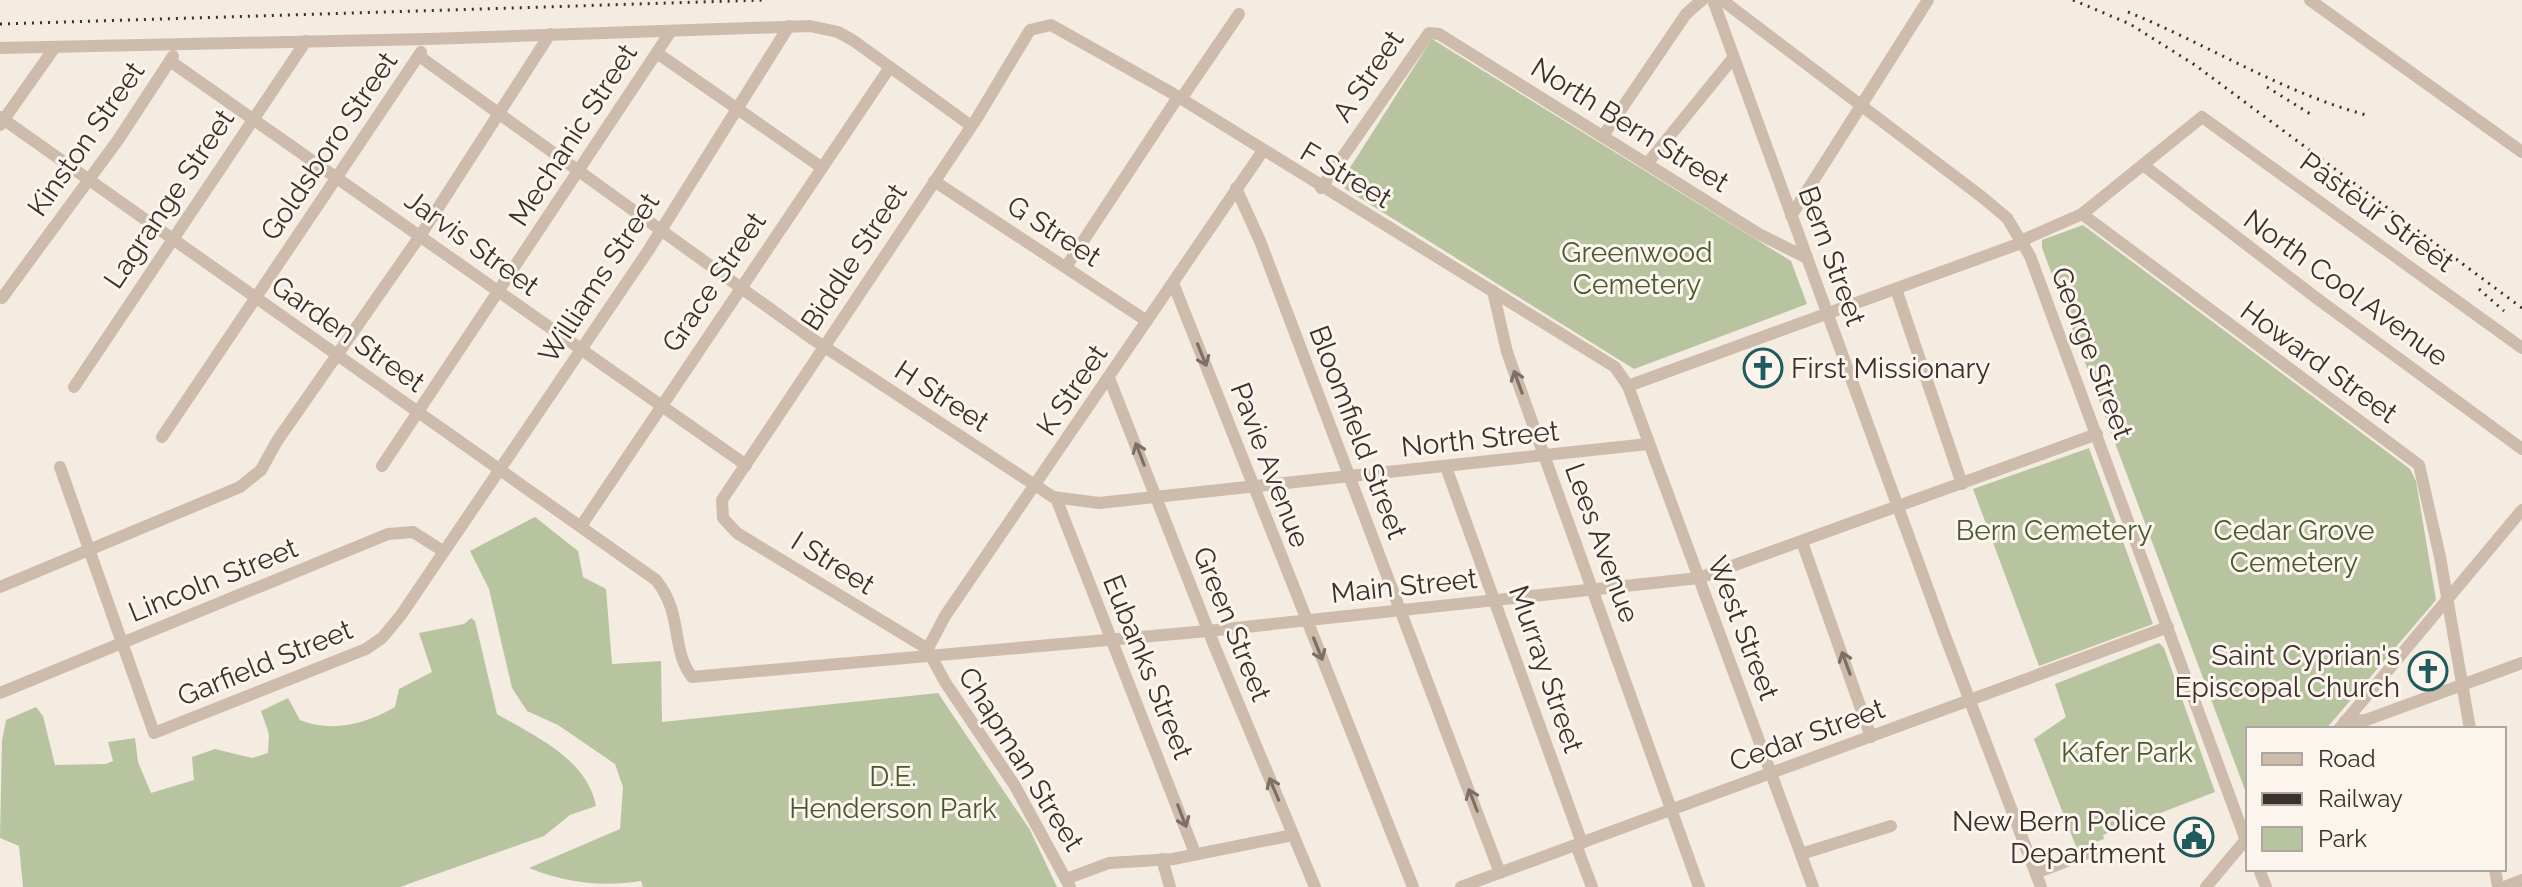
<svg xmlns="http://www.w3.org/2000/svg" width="2522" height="887" font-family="Raleway,sans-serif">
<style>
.green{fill:#b8c4a0}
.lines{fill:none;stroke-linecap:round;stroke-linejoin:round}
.minor{stroke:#cdbbac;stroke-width:12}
.rail{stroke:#3b302b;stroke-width:3;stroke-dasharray:2 6;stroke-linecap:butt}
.oneway{stroke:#7d6f65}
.labels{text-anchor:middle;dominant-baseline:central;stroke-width:6;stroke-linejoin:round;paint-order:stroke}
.street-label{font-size:28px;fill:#3b302b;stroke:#fbf5ee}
.park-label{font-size:28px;fill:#4a5a2e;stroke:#fbf5ee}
.poi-label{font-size:28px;fill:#3b302b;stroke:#fbf5ee;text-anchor:end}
</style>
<rect width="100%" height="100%" fill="#f4ebe1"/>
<g class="green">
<polygon points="1432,39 1791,261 1807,304 1634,369 1339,185"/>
<polygon points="2083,225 2410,469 2416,481 2436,600 2326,729 2248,729 2248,798 2042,248 2042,240"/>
<polygon points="2089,448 2153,624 2039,666 1973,489"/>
<path d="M535 517 578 551 583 577 606 589 612 664 661 661 662 722 938 693 1030 830 1057 887H643L641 881C602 887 566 883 529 868L620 829 623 787 615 764 558 725 527 711 512 688 489 589 470 551Z"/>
<path d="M471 618 475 621 497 714C536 737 587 759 596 806L570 815 544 836 400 887H23L19 846 0 838 2 741 6 720 36 707 43 716 55 765 106 764 113 761 108 742 135 738 138 762 151 793 194 780 192 757 215 749 252 758 268 753 269 734 261 711 288 698 300 720C332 733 366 724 395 707L399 689 432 672 419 633 464 624Z"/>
<polygon points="2159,643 2164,648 2215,792 2103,835 2104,839 2077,849 2034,739 2066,717 2055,684"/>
</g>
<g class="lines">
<g class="minor">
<polyline points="1713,0 1944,633 2041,887"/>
<polyline points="1722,0 1982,197 2007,218 2030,256 2248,846"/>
<polyline points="2310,0 2522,152"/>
<polyline points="0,48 428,39 810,26 838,32 854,41 970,125"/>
<polyline points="657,53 821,167"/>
<polyline points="419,56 808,336 1053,497 1099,503 1648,444"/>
<polyline points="170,61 746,465"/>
<polyline points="1181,99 1239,14"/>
<path d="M0 117 656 580C684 615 670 648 692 677L1208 631 1699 578 2097 434"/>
<polyline points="0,125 55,47"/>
<polyline points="1603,136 1686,14 1702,0"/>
<polyline points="1647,164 1733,58"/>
<polyline points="2143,165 2315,297 2522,449"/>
<polyline points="934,181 1147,321"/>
<polyline points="1236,188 1260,241 1500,873"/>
<polyline points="1321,188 1429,33 1439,34 1759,234 1807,258"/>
<polyline points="2082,214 2419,465 2440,557 2470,729"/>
<polyline points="1791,216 1928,0"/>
<polyline points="2023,240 2082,214 2202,117 2522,348"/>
<polyline points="1066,267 1178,97"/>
<polyline points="1173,283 1413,887"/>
<polyline points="1896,289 1962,484"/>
<polyline points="1493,291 1507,352 1699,887"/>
<polyline points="2,298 118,140 173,56"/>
<polyline points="1109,378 1214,645 1315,887"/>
<polyline points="1628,386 2024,242"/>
<polyline points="74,387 306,41"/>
<polyline points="162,437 421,52"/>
<polyline points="382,466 671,31"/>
<polyline points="60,467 154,733 366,649 382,638 401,615 648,251 789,26"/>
<polyline points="1446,467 1582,843"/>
<polyline points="1056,498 1195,853"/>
<polyline points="581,526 890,67"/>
<polyline points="1802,542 1871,737"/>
<polyline points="0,587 240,487 261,470 277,441 420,236 550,34"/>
<polyline points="928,649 737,533 723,518 722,500 977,118 1030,30 1051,25 1172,93 1615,367 1628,386 1813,887"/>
<polyline points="925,654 945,616 1262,152"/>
<polyline points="931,656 945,682 1015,786 1070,887"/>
<polyline points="0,693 388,534 413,532 443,551"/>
<polyline points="2345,721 2366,720 2522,663"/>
<polyline points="2339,729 2522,510"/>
<polyline points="1576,845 1592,887"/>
<polyline points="1801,854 1891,826"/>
<polyline points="1162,859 1170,887"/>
<polyline points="2259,869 2266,887"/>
<polyline points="2495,869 2498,887"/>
<polyline points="2036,873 2096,850"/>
<polyline points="1066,879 1109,863 1173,859 1293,835"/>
<polyline points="1461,887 2168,627"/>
<polyline points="2206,887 2248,837"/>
<polyline points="2504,887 2522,880"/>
</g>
<g class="rail">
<polyline points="2073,0 2130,24 2195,65 2522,308"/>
<path d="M2128 12C2209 45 2285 94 2370 116"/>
<polyline points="0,24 765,0"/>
<polyline points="2267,87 2312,115"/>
<polyline points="2479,289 2504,311"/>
</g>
</g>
<defs><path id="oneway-shaft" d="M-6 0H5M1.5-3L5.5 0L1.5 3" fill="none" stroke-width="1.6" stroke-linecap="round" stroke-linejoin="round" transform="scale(2)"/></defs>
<g class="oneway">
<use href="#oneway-shaft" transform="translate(1202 355) rotate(68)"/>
<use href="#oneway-shaft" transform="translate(1518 382) rotate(-110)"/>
<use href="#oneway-shaft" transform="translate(1140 454) rotate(-111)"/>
<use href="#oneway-shaft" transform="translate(1318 649) rotate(68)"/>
<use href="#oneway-shaft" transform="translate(1846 663) rotate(-110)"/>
<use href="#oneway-shaft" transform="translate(1274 789) rotate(-113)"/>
<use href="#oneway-shaft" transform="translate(1473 800) rotate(-111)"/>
<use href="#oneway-shaft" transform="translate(1182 816) rotate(69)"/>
</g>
<defs>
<g id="church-ring" transform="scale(2)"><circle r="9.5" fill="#fbf5ee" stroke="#1f5a5e" stroke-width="1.5"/><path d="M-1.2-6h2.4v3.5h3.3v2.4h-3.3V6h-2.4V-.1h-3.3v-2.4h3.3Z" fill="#1f5a5e"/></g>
<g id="civic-ring" transform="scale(2)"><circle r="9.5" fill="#fbf5ee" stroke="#1f5a5e" stroke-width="1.5"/><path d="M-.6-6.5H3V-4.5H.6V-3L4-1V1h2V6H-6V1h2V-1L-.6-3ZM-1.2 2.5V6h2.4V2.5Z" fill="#1f5a5e"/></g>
</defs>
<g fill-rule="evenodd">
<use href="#church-ring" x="1763" y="368"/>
<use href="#church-ring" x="2428" y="671"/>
<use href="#civic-ring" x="2194" y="837"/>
</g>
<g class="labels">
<g class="street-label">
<text transform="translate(1368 76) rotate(-56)">A Street</text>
<text transform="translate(1630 125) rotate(32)">North Bern Street</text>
<text transform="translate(573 135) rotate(-57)">Mechanic Street</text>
<text transform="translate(86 139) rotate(-55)">Kinston Street</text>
<text transform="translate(329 146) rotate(-56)">Goldsboro Street</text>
<text transform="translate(1346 175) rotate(31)">F Street</text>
<text transform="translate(169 199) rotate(-56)">Lagrange Street</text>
<text transform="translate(2377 212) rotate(36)">Pasteur Street</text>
<text transform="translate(1054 231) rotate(33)">G Street</text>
<text transform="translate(472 243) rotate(36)">Jarvis Street</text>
<text transform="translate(1832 256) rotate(70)">Bern Street</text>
<text transform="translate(854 257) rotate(-57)">Biddle Street</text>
<text transform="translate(599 278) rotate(-57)">Williams Street</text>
<text transform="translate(714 282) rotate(-56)">Grace Street</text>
<text transform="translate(2346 288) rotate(36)">North Cool Avenue</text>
<text transform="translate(348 334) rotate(35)">Garden Street</text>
<text transform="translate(2092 353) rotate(69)">George Street</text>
<text transform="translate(2319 362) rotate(36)">Howard Street</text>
<text transform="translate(1072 390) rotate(-56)">K Street</text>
<text transform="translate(942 396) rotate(33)">H Street</text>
<text transform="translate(1358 432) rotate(69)">Bloomfield Street</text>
<text transform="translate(1480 439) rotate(-6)">North Street</text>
<text transform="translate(1270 465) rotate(69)">Pavie Avenue</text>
<text transform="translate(1602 543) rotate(70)">Lees Avenue</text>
<text transform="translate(833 563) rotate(32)">I Street</text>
<text transform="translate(213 580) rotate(-22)">Lincoln Street</text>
<text transform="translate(1404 586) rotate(-6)">Main Street</text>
<text transform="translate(1232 624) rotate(68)">Green Street</text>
<text transform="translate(1743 628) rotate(69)">West Street</text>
<text transform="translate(265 663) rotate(-22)">Garfield Street</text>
<text transform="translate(1148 667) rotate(68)">Eubanks Street</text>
<text transform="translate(1546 669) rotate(71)">Murray Street</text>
<text transform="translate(1807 735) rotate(-20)">Cedar Street</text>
<text transform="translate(1021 759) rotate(58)">Chapman Street</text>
</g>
<g class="park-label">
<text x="1637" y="252">Greenwood<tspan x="1637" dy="32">Cemetery</tspan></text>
<text x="2054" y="530">Bern Cemetery</text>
<text x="2294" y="530">Cedar Grove<tspan x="2294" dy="32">Cemetery</tspan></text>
<text x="2127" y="752">Kafer Park</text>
<text x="893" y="776">D.E.<tspan x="893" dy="32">Henderson Park</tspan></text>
</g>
<g class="poi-label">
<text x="1791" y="368" text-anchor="start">First Missionary</text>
<text x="2400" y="655">Saint Cyprian's<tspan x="2400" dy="32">Episcopal Church</tspan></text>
<text x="2166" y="821">New Bern Police<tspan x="2166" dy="32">Department</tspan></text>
</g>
</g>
<rect x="2246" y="727" width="260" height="144" fill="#fbf5ee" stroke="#aea6a0" stroke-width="2"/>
<rect x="2262" y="753" width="40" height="12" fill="#cdbbac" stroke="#aea6a0" stroke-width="2"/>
<text x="2318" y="767" font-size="24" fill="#3b302b">Road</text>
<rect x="2262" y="793" width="40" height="12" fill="#3b302b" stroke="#aea6a0" stroke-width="2"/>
<text x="2318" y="807" font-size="24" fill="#3b302b">Railway</text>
<rect x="2262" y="827" width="40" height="24" fill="#b8c4a0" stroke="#aea6a0" stroke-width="2"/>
<text x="2318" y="847" font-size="24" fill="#3b302b">Park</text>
</svg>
